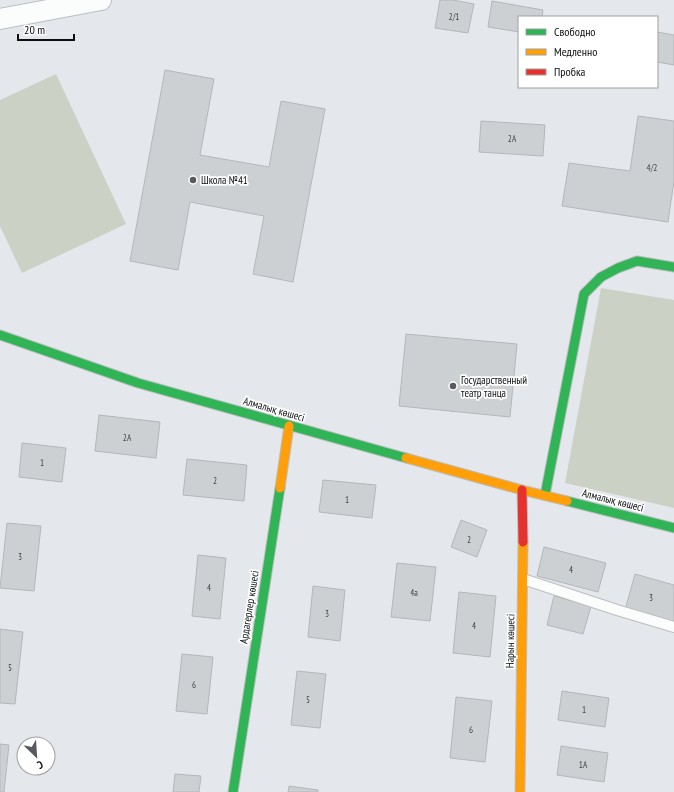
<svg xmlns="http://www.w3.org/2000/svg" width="674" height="792" font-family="'PT Sans Narrow',sans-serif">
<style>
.green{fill:#cbd2c5}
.building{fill:#cdd0d3;stroke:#b4b7ba}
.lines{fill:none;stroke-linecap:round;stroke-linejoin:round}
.lane-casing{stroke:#bbbec1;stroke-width:12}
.street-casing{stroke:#bbbec1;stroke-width:22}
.fast-casing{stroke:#bbbec1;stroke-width:11}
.slow-casing{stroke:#bbbec1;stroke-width:11}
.jam-casing{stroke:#bbbec1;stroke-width:11}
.lane{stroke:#fbfcfc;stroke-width:10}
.street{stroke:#fbfcfc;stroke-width:20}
.fast{stroke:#30b455;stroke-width:9}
.slow{stroke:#ff9f0a;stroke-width:9}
.jam{stroke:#e5322d;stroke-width:9}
.poi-dot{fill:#585a5d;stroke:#fff;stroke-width:1.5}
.labels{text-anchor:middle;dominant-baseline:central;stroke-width:3.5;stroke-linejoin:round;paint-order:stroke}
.number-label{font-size:9px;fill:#3c3e41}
.poi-label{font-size:11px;fill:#0c0e10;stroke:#fff;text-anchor:start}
.street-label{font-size:11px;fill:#0c0e10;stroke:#fff}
</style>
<rect width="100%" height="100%" fill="#e4e8ec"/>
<g class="green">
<polygon points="56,74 126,224 22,273 0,226 0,100"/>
<polygon points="601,288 674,300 674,508 565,483"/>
</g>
<g class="building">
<polygon points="440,0 453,0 474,4 468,33 435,28"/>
<polygon points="492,1 543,10 542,17 519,17 519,32 488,27"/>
<polygon points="657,32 674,35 674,65 657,62"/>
<polygon points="165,70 214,79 200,155 269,167 281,101 325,109 293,282 253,274 264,216 190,202 178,270 130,261"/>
<polygon points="638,116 674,121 674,181 668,222 562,206 569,163 630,171"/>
<polygon points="481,121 545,125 543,156 479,152"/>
<polygon points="406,334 517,344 510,417 399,406"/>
<polygon points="99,415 160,422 156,458 95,451"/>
<polygon points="22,443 66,448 62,482 19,477"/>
<polygon points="187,459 247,465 244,501 183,495"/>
<polygon points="323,480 376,485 372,518 319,512"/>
<polygon points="461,520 487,530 477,557 451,547"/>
<polygon points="7,523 41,526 34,591 0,588"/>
<polygon points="544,547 606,563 598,592 537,576"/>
<polygon points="198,555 226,558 220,619 192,616"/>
<polygon points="397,563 436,567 430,621 391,617"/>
<polygon points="635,574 674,585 674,622 625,610"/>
<polygon points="313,586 345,590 340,641 308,637"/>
<polygon points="459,592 496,596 490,657 453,653"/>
<polygon points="554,596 591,606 583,634 547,625"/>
<polygon points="0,629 23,632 15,704 0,703"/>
<polygon points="182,654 213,657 207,714 176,711"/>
<polygon points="297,671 326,674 320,728 291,725"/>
<polygon points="562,691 609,698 605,727 558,720"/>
<polygon points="456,697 492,701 485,762 450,758"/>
<polygon points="0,744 9,745 4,792 0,792"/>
<polygon points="561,746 608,753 604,782 557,775"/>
<polygon points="175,774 201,776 199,792 173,792"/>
<polygon points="289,786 318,790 318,792 288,792"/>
</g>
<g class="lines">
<g class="lane-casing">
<polyline id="lane" points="523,579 617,610 674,627"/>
</g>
<g class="street-casing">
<polyline id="street" points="0,19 101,0"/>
</g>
<g class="fast-casing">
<g id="fast">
<polyline points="0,335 138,383 406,458"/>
<polyline points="545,495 584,294 601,277 618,268 637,261 674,267"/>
<polyline points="567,501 674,528"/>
<polyline points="233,792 280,488"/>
</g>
</g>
<g class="slow-casing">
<g id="slow">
<polyline points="406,458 522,490 567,501"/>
<polyline points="280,488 289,426"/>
<polyline points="520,792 523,542"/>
</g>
</g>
<g class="jam-casing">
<polyline id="jam" points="522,490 523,542"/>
</g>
<use href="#lane" class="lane"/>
<use href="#street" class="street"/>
<use href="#fast" class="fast"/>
<use href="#slow" class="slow"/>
<use href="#jam" class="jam"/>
</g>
<g class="poi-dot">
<circle cx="193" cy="180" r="4"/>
<circle cx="453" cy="386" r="4"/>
</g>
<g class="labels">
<g class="number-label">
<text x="454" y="16">2/1</text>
<text x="512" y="138">2А</text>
<text x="652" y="167">4/2</text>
<text x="127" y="437">2А</text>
<text x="42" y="462">1</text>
<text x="215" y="480">2</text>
<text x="347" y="499">1</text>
<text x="469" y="539">2</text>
<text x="20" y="556">3</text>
<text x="571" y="569">4</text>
<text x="209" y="587">4</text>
<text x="414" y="592">4а</text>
<text x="651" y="597">3</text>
<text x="327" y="613">3</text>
<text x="474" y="625">4</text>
<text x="10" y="667">5</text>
<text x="194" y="684">6</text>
<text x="308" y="699">5</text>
<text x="584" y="709">1</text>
<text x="471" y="729">6</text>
<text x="583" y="764">1А</text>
</g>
<g class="poi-label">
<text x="201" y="180">Школа №41</text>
<text x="461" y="380">Государственный<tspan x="461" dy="13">театр танца</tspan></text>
</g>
<g class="street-label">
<text transform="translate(274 409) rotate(16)">Алмалық көшесі</text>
<text transform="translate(613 500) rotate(14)">Алмалық көшесі</text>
<text transform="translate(249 607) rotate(-81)">Ардагерлер көшесі</text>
<text transform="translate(510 641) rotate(-89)">Нарын көшесі</text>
</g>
</g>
<rect x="518" y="16" width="140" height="72" fill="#ffffff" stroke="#9e9f9f"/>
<rect x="526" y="29" width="20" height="6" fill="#30b455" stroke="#9e9f9f"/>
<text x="554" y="36" font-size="12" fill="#0c0e10">Свободно</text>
<rect x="526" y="49" width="20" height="6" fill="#ff9f0a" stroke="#9e9f9f"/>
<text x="554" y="56" font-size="12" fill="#0c0e10">Медленно</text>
<rect x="526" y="69" width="20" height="6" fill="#e5322d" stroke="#9e9f9f"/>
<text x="554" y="76" font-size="12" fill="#0c0e10">Пробка</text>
<g transform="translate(36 756) rotate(155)"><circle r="19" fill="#ffffff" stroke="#9e9f9f"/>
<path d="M0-3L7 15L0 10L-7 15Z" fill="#585a5d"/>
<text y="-6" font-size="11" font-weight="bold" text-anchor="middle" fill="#0c0e10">С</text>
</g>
<path d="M18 34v6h56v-6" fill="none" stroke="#0c0e10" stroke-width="2"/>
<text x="24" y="34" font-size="12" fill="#0c0e10" stroke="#ffffff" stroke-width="3" paint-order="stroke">20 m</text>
</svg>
